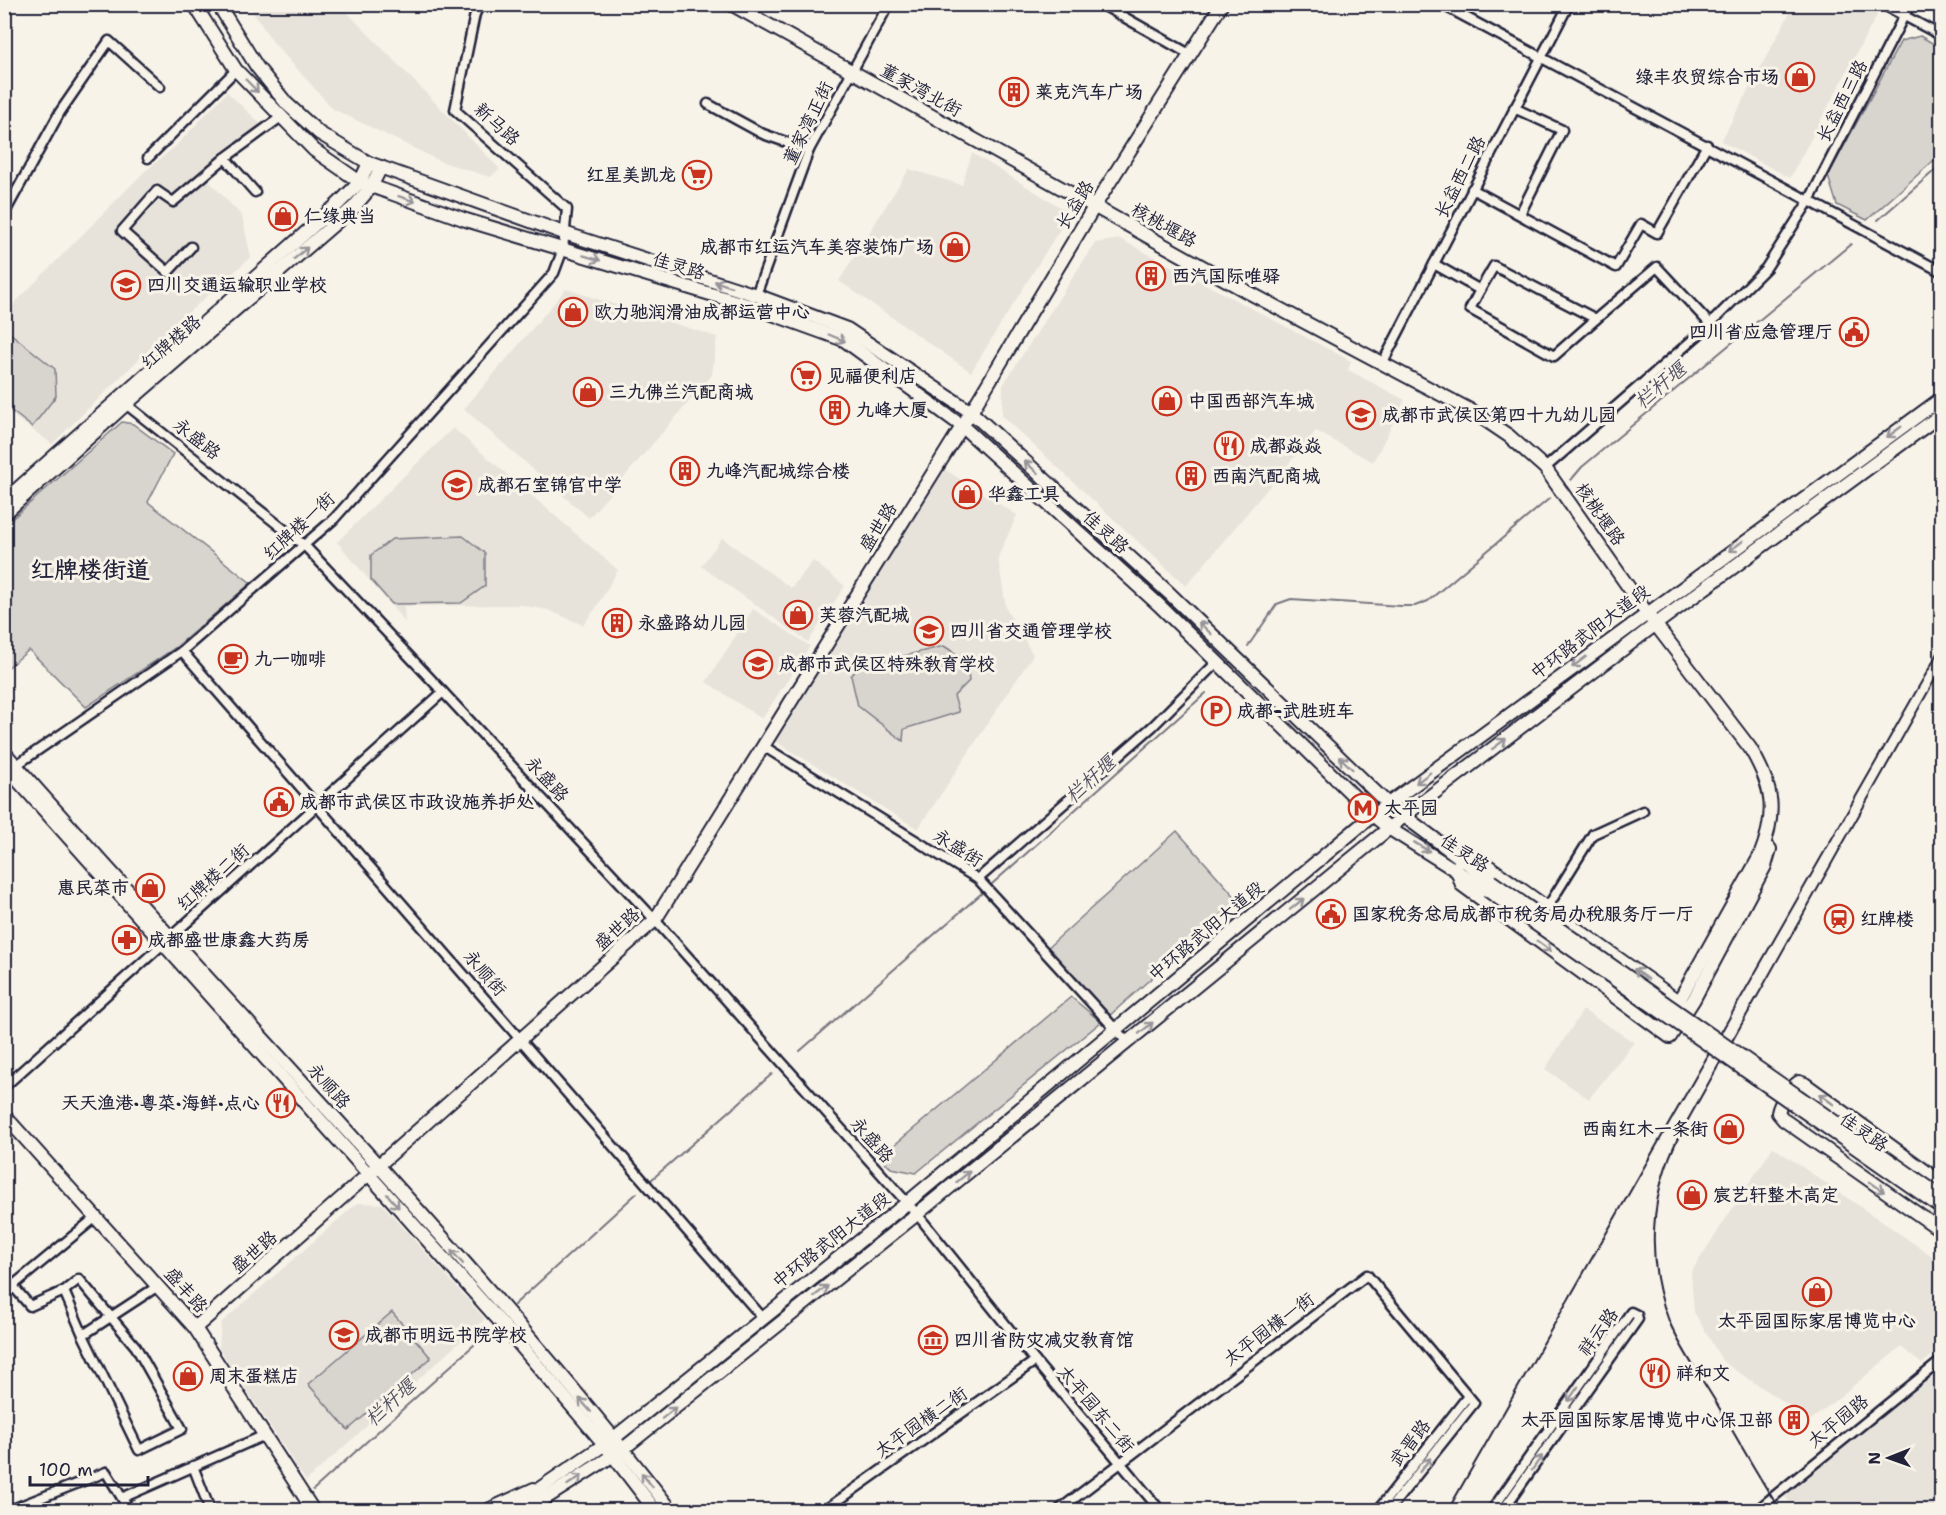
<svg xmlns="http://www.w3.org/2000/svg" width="1946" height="1515" font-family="'Shantell Sans','LXGW WenKai TC',sans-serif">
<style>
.built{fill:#e7e3db}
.green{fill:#d8d5cf;stroke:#7d7c85;stroke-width:1.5}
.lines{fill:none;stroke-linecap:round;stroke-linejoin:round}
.stream{stroke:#76747f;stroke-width:2}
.street-casing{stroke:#22223b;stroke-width:13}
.secondary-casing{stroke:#22223b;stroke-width:16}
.primary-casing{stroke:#22223b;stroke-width:16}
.street{stroke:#f7f3e8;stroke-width:8}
.secondary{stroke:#f7f3e8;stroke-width:12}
.primary{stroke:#f7f3e8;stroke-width:12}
.rail{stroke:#22223b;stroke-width:2}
.primary-bridge-casing{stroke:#22223b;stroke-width:16;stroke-linecap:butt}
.primary-bridge{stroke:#f7f3e8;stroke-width:12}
.oneway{stroke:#97959a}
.labels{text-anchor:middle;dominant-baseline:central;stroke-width:6;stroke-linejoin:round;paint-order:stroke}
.poi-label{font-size:18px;font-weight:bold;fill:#22223b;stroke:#f7f3e8;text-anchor:start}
.street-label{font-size:18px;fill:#22223b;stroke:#f7f3e8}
.water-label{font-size:20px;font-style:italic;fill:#535263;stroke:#f7f3e8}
.district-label{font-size:24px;font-weight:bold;fill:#22223b;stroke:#f7f3e8}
</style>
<rect width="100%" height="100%" fill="#f7f3e8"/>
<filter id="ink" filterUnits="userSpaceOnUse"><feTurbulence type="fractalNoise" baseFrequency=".0167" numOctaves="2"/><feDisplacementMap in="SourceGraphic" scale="12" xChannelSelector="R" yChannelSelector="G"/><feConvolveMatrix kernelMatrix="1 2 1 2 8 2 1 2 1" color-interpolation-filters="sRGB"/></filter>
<g filter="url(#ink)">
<g class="built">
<polygon points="248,5 340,5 500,169 490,177 442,162 333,109 273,42"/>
<polygon points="1794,5 1864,5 1878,13 1790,178 1721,141"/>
<polygon points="227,92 270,133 208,180 242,216 251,257 171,328 52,444 5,410 5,313 144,172 176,146"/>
<polygon points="972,153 1070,213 971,372 839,281 909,169 962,185"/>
<polygon points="1120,239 1351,361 1348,370 1405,400 1373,462 1316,431 1186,586 1002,416 1003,385 1095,243"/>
<polygon points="566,289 717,337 712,375 589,518 464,409"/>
<polygon points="453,428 618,570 596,608 583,625 548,610 521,605 404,606 405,622 337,542"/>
<polygon points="944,469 1017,515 998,557 1006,608 1033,655 918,829 770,738"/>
<polygon points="722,538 791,588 813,561 845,586 808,642 701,566"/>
<polygon points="753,609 810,646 762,719 706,682"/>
<polygon points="1583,1010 1634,1042 1589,1099 1545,1069"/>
<polygon points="1773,1147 1941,1262 1941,1348 1922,1364 1901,1347 1811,1420 1723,1362 1694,1312 1691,1272"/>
<polygon points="357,1203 382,1204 485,1319 306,1481 219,1348 221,1323"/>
<polygon points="1941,1365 1941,1510 1794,1510 1783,1493"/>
</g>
<g class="green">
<polygon points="1920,36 1941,48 1941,154 1867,220 1837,205 1828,176 1901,41"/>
<polygon points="5,329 55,369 56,396 32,427 5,406"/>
<polygon points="122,422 133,424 173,454 148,502 251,583 176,647 86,707 29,650 5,670 5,525"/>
<polygon points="463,536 485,553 485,586 461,603 392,604 371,580 371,555 392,539"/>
<polygon points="944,646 967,661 969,681 954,696 959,712 904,729 903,741 858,706 851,676 859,667"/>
<polygon points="1177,831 1238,900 1107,1018 1045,950"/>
<polygon points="1071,997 1101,1022 916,1173 891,1168 880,1157"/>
<polygon points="392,1312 431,1358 348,1430 308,1384"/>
</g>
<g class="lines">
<g class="stream">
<polyline points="1878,220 1942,164"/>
<polyline points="1571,480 1582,467 1851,244"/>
<polyline points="1248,646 1277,604 1291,599 1401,606 1415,606 1428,601 1550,498"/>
<polyline points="992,884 1206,693"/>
<polyline points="800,1051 982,893"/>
<polyline points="650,1181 772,1074"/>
<polyline points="514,1305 637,1193"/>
<polyline points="313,1490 485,1335"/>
</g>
<g class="street-casing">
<g id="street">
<polyline points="1101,4 1191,55"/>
<polyline points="1441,4 1942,272"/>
<polyline points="1882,4 1942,36"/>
<polyline points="708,104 763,134 809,150"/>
<polyline points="1514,108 1562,130 1520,214"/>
<polyline points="148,158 236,70"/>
<polyline points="225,158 255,192"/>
<polyline points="1472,189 1616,267 1641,224 1657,233 1707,145"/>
<polyline points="4,214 60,112 109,41 160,87"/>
<polyline points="191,247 168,272 122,231 157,191 173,202 225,158 281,117"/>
<polyline points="1434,264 1480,290 1494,266 1596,319 1657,267 1710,324"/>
<polyline points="1480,290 1470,309 1554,356 1596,319"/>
<polyline points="756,295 809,150 889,4"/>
<polyline points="1382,364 1569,4"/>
<polyline points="122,401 305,546 443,692 655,920 917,1214 1035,1361 1160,1510"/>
<polyline points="1545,468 1705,329 1766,268 1809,201 1910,4"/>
<polyline points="182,651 762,1317"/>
<polyline points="763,746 978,879 1128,1043"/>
<polyline points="12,768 182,651 334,519 554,273 563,249 567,209 455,110 475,14 480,4"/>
<polyline points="978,879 1153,726 1217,662"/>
<polyline points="1547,908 1593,834 1643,811"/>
<polyline points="4,1087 443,692"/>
<polyline points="13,1286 30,1306 64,1291"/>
<polyline points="4,1293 96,1217"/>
<polyline points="83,1335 64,1291 79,1279 136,1347 182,1429 139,1450 83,1335 158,1286"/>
<polyline points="193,1466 210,1510"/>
<polyline points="122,1498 129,1510"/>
<polyline points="10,1510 106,1472 122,1498 265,1435"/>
<polyline points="825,1510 1035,1361"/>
<polyline points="1059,1510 1367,1275 1474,1403 1389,1510"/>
<polyline points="1378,1510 1468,1396"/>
<polyline points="1492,1510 1631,1312 1637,1315 1638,1319 1503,1510"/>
<polyline points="1757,1510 1942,1360"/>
</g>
</g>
<g class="secondary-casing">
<g id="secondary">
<path d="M731 4 1246 291 1472 411 1509 436 1545 468 1646 612 1750 748C1774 788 1777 813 1760 856L1662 1031"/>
<polyline points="4,501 339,203 360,182 369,163"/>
<polyline points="4,514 126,404 354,207 371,187 381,167"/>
<path d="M4 752C226 1005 464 1245 671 1510"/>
<polyline points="4,765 503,1325 605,1445 655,1510"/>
<polyline points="1460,860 1477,858 1685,1006"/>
<polyline points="1456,867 1462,885 1670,1037 1694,999 1765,866 1770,849"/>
<polyline points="4,1115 195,1328 313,1510"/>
<path d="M1942 1183 1805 1084 1799 1082C1790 1088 1780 1102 1778 1113L1784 1120 1942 1231"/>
<polyline points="195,1328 655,920 971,412 1094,207 1222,4"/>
<polyline points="488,1510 534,1489"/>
</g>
</g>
<g class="primary-casing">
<g id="primary">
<polyline points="194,4 236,70 314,150 360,182 466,220 750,306 844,340 962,426 1159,605 1373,815 1390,829 1487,890"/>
<polyline points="218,4 257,67 287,104 319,133 369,163 564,233 756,295 847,329 971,412 1169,593 1388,804 1491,881"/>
<polyline points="508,1510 614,1438 907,1203 1373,815 1942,398"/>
<polyline points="527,1510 623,1449 917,1214 1404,816 1656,624 1942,414"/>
</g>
</g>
<use href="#street" class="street"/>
<use href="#secondary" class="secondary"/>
<use href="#primary" class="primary"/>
<g class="rail">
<polyline points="1448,1510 1942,646"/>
<path d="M1780 1510C1758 1476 1738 1440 1717 1404 1701 1377 1681 1350 1669 1321 1645 1259 1650 1192 1680 1134L1942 667"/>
</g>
<g class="primary-bridge-casing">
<g id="primary-bridge">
<polyline points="1491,881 1942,1197"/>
<polyline points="1487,890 1942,1208"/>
</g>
</g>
<use href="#primary-bridge" class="primary-bridge"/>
</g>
<defs><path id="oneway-shaft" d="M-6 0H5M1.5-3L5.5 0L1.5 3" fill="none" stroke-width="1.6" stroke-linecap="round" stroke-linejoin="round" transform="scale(1.5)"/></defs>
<g class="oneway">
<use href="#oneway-shaft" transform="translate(252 86) rotate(46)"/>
<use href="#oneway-shaft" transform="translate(407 199) rotate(19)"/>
<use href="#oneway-shaft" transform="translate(301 253) rotate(-41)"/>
<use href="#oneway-shaft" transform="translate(592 258) rotate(17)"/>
<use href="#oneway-shaft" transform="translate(723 284) rotate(-162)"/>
<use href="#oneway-shaft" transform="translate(837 338) rotate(23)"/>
<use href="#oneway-shaft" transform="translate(1894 432) rotate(144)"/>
<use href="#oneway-shaft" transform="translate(1031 467) rotate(-138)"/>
<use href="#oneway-shaft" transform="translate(1736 546) rotate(144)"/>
<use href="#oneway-shaft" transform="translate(1205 628) rotate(-136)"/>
<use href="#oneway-shaft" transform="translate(1579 662) rotate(143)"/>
<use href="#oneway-shaft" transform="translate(1499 744) rotate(-37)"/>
<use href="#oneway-shaft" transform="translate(1346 763) rotate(-136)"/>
<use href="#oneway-shaft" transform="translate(1423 778) rotate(143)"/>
<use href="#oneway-shaft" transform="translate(1422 847) rotate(31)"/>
<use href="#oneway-shaft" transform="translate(1297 904) rotate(-39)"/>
<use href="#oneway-shaft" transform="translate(1544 946) rotate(36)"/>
<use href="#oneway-shaft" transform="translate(1641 974) rotate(-145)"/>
<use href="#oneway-shaft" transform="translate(1146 1028) rotate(-39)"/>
<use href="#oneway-shaft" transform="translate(1826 1099) rotate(-144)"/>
<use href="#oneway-shaft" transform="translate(963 1177) rotate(-39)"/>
<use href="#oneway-shaft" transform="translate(1877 1187) rotate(35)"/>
<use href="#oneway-shaft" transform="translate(393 1201) rotate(49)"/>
<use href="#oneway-shaft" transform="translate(457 1257) rotate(-131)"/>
<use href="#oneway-shaft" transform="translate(821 1291) rotate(-38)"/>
<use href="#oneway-shaft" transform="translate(1573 1394) rotate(125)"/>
<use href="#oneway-shaft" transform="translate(585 1405) rotate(-131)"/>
<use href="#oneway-shaft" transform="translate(669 1413) rotate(-39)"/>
<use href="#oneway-shaft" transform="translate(1537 1463) rotate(-55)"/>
<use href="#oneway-shaft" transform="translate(1425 1465) rotate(-52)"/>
<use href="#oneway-shaft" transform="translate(575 1480) rotate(-33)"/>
<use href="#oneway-shaft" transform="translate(647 1480) rotate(-128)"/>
</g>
</g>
<defs>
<g id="shop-ring" transform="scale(1.5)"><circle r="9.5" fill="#f7f3e8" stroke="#c8321e" stroke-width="1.5"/><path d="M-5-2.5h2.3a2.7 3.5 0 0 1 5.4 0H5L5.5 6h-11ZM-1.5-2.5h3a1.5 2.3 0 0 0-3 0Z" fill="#c8321e"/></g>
<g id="building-ring" transform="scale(1.5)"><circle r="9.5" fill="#f7f3e8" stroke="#c8321e" stroke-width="1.5"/><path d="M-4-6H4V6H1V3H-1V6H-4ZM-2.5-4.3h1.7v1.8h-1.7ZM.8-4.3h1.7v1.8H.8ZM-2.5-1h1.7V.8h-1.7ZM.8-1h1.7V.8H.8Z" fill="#c8321e"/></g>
<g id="supermarket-ring" transform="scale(1.5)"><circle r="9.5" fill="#f7f3e8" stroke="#c8321e" stroke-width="1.5"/><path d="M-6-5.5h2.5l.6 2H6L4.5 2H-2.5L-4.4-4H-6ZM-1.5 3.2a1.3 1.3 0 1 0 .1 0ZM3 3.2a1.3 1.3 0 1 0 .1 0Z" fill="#c8321e"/></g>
<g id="school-ring" transform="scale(1.5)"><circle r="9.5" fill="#f7f3e8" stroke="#c8321e" stroke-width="1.5"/><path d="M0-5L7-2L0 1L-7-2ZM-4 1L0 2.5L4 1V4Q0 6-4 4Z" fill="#c8321e"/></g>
<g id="civic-ring" transform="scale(1.5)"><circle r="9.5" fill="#f7f3e8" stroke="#c8321e" stroke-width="1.5"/><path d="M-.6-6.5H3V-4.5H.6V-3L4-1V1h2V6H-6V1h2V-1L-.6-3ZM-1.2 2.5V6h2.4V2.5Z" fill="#c8321e"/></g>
<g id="restaurant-ring" transform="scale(1.5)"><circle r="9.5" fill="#f7f3e8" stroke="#c8321e" stroke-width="1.5"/><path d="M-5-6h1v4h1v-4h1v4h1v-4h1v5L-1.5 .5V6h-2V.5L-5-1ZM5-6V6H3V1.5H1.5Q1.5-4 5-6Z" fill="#c8321e"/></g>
<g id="cafe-ring" transform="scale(1.5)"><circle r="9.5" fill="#f7f3e8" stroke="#c8321e" stroke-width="1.5"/><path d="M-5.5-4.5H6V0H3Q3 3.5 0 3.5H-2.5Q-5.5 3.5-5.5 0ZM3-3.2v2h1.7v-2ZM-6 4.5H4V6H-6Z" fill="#c8321e"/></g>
<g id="parking-ring" transform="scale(1.5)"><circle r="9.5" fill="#f7f3e8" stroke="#c8321e" stroke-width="1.5"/><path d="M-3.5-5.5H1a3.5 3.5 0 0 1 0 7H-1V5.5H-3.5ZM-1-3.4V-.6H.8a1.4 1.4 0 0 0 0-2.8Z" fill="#c8321e"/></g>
<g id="metro-ring" transform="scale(1.5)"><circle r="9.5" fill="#f7f3e8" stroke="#c8321e" stroke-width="1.5"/><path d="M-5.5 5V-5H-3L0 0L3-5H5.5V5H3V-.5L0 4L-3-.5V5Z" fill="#c8321e"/></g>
<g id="station-ring" transform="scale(1.5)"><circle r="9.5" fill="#f7f3e8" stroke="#c8321e" stroke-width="1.5"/><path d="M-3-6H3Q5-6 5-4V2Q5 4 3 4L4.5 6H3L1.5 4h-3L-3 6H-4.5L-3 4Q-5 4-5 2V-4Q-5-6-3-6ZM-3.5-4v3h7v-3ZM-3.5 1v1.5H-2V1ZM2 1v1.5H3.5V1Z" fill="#c8321e"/></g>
<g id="pharmacy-ring" transform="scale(1.5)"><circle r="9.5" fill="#f7f3e8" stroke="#c8321e" stroke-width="1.5"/><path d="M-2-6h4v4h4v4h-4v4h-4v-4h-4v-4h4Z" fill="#c8321e"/></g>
<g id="museum-ring" transform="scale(1.5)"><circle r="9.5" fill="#f7f3e8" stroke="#c8321e" stroke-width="1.5"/><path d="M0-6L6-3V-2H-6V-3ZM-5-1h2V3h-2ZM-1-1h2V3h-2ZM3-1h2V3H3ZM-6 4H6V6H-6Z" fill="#c8321e"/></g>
</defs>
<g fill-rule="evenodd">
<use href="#shop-ring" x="1800" y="77"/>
<use href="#building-ring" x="1014" y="92"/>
<use href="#supermarket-ring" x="697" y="175"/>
<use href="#shop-ring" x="283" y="216"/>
<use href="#shop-ring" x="955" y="247"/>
<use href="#building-ring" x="1151" y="276"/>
<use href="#school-ring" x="126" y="285"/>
<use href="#shop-ring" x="573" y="312"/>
<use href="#civic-ring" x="1854" y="332"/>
<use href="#supermarket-ring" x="806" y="376"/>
<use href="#shop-ring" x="588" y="392"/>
<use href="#shop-ring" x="1167" y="401"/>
<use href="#building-ring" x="835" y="410"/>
<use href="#school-ring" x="1361" y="415"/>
<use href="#restaurant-ring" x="1229" y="446"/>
<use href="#building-ring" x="685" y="471"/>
<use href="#building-ring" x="1191" y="476"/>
<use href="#school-ring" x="457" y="485"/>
<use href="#shop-ring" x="967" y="494"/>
<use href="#shop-ring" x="798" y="615"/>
<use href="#building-ring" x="617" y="623"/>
<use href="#school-ring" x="929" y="631"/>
<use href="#cafe-ring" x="233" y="659"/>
<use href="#school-ring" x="758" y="664"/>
<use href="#parking-ring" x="1216" y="711"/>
<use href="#civic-ring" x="279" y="802"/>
<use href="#metro-ring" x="1363" y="808"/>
<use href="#shop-ring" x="150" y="888"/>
<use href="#civic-ring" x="1331" y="914"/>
<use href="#station-ring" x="1839" y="919"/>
<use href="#pharmacy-ring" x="127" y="940"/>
<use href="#restaurant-ring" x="281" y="1103"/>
<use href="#shop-ring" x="1729" y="1129"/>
<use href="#shop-ring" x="1692" y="1195"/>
<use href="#shop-ring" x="1817" y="1292"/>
<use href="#school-ring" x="344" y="1335"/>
<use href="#museum-ring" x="933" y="1340"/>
<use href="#restaurant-ring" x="1655" y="1373"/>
<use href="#shop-ring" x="188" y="1376"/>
<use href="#building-ring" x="1794" y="1420"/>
</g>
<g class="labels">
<g class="poi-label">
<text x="1779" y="77" text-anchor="end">绿丰农贸综合市场</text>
<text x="1035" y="92">莱克汽车广场</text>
<text x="676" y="175" text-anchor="end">红星美凯龙</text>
<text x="304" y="216">仁缘典当</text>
<text x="934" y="247" text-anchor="end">成都市红运汽车美容装饰广场</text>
<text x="1172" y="276">西汽国际唯驿</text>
<text x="147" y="285">四川交通运输职业学校</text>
<text x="594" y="312">欧力驰润滑油成都运营中心</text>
<text x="1833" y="332" text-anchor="end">四川省应急管理厅</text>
<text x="827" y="376">见福便利店</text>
<text x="609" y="392">三九佛兰汽配商城</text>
<text x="1188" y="401">中国西部汽车城</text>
<text x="856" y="410">九峰大厦</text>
<text x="1382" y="415">成都市武侯区第四十九幼儿园</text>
<text x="1250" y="446">成都焱焱</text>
<text x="706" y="471">九峰汽配城综合楼</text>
<text x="1212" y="476">西南汽配商城</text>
<text x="478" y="485">成都石室锦官中学</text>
<text x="988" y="494">华鑫工具</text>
<text x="819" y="615">芙蓉汽配城</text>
<text x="638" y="623">永盛路幼儿园</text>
<text x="950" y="631">四川省交通管理学校</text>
<text x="254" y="659">九一咖啡</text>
<text x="779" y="664">成都市武侯区特殊教育学校</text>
<text x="1237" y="711">成都-武胜班车</text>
<text x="300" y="802">成都市武侯区市政设施养护处</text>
<text x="1384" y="808">太平园</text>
<text x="129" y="888" text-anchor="end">惠民菜市</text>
<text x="1352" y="914">国家税务总局成都市税务局办税服务厅一厅</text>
<text x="1860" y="919">红牌楼</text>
<text x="148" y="940">成都盛世康鑫大药房</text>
<text x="260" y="1103" text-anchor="end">天天渔港·粤菜·海鲜·点心</text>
<text x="1708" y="1129" text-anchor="end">西南红木一条街</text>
<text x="1713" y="1195">宸艺轩整木高定</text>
<text x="1817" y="1321" text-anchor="middle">太平园国际家居博览中心</text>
<text x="365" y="1335">成都市明远书院学校</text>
<text x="954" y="1340">四川省防灾减灾教育馆</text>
<text x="1676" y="1373">祥和文</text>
<text x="209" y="1376">周末蛋糕店</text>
<text x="1773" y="1420" text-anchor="end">太平园国际家居博览中心保卫部</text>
</g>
<g class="street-label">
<text transform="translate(921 90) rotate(29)">董家湾北街</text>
<text transform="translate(1842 101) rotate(-63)">长益西三路</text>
<text transform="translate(808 123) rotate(-64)">董家湾正街</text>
<text transform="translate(497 124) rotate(42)">新马路</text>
<text transform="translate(1460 177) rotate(-63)">长益西二路</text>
<text transform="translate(1075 205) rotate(-58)">长益路</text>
<text transform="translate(1164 225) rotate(29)">核桃堰路</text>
<text transform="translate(679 266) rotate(17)">佳灵路</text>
<text transform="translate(171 342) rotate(-41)">红牌楼路</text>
<text transform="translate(197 439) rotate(38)">永盛路</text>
<text transform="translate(1600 514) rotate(55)">核桃堰路</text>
<text transform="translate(299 526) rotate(-43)">红牌楼一街</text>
<text transform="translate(878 527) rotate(-58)">盛世路</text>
<text transform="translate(1106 532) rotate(42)">佳灵路</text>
<text transform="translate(1590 632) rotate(-37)">中环路武阳大道段</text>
<text transform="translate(547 779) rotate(47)">永盛路</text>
<text transform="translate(958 848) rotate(32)">永盛街</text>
<text transform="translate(1465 853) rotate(33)">佳灵路</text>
<text transform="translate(213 877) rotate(-42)">红牌楼二街</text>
<text transform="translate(617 929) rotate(-42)">盛世路</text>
<text transform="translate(1206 931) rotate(-40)">中环路武阳大道段</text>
<text transform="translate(485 973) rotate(49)">永顺街</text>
<text transform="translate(329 1086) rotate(48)">永顺路</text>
<text transform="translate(1864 1132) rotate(35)">佳灵路</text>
<text transform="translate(872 1140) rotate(48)">永盛路</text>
<text transform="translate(831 1240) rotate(-38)">中环路武阳大道段</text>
<text transform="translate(254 1252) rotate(-41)">盛世路</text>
<text transform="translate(186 1290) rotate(48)">盛丰路</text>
<text transform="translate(1269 1329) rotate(-37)">太平园横一街</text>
<text transform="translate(1598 1332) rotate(-54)">祥云路</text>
<text transform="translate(1096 1409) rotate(50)">太平园东二街</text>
<text transform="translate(1838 1421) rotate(-39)">太平园路</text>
<text transform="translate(921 1422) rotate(-35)">太平园横二街</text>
<text transform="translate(1410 1443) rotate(-52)">武晋路</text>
</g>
<g class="water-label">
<text transform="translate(1660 385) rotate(-40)">栏杆堰</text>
<text transform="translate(1090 779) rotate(-42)">栏杆堰</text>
<text transform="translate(390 1402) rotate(-42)">栏杆堰</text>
</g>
<g class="district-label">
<text x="90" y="570">红牌楼街道</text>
</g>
</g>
<rect width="1946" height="1515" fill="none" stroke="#f7f3e8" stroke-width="24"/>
<rect x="12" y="12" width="1922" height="1491" fill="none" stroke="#22223b" stroke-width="2" filter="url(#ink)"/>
<g transform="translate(1889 1458) rotate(269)" stroke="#f7f3e8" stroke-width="4.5" paint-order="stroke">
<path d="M0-4.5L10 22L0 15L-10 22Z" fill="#22223b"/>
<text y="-9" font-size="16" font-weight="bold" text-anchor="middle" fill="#22223b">N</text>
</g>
<path d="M30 1476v9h118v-9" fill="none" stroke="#22223b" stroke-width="3"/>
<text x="39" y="1476" font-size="18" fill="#22223b" stroke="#f7f3e8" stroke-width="4.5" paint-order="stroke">100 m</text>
</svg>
